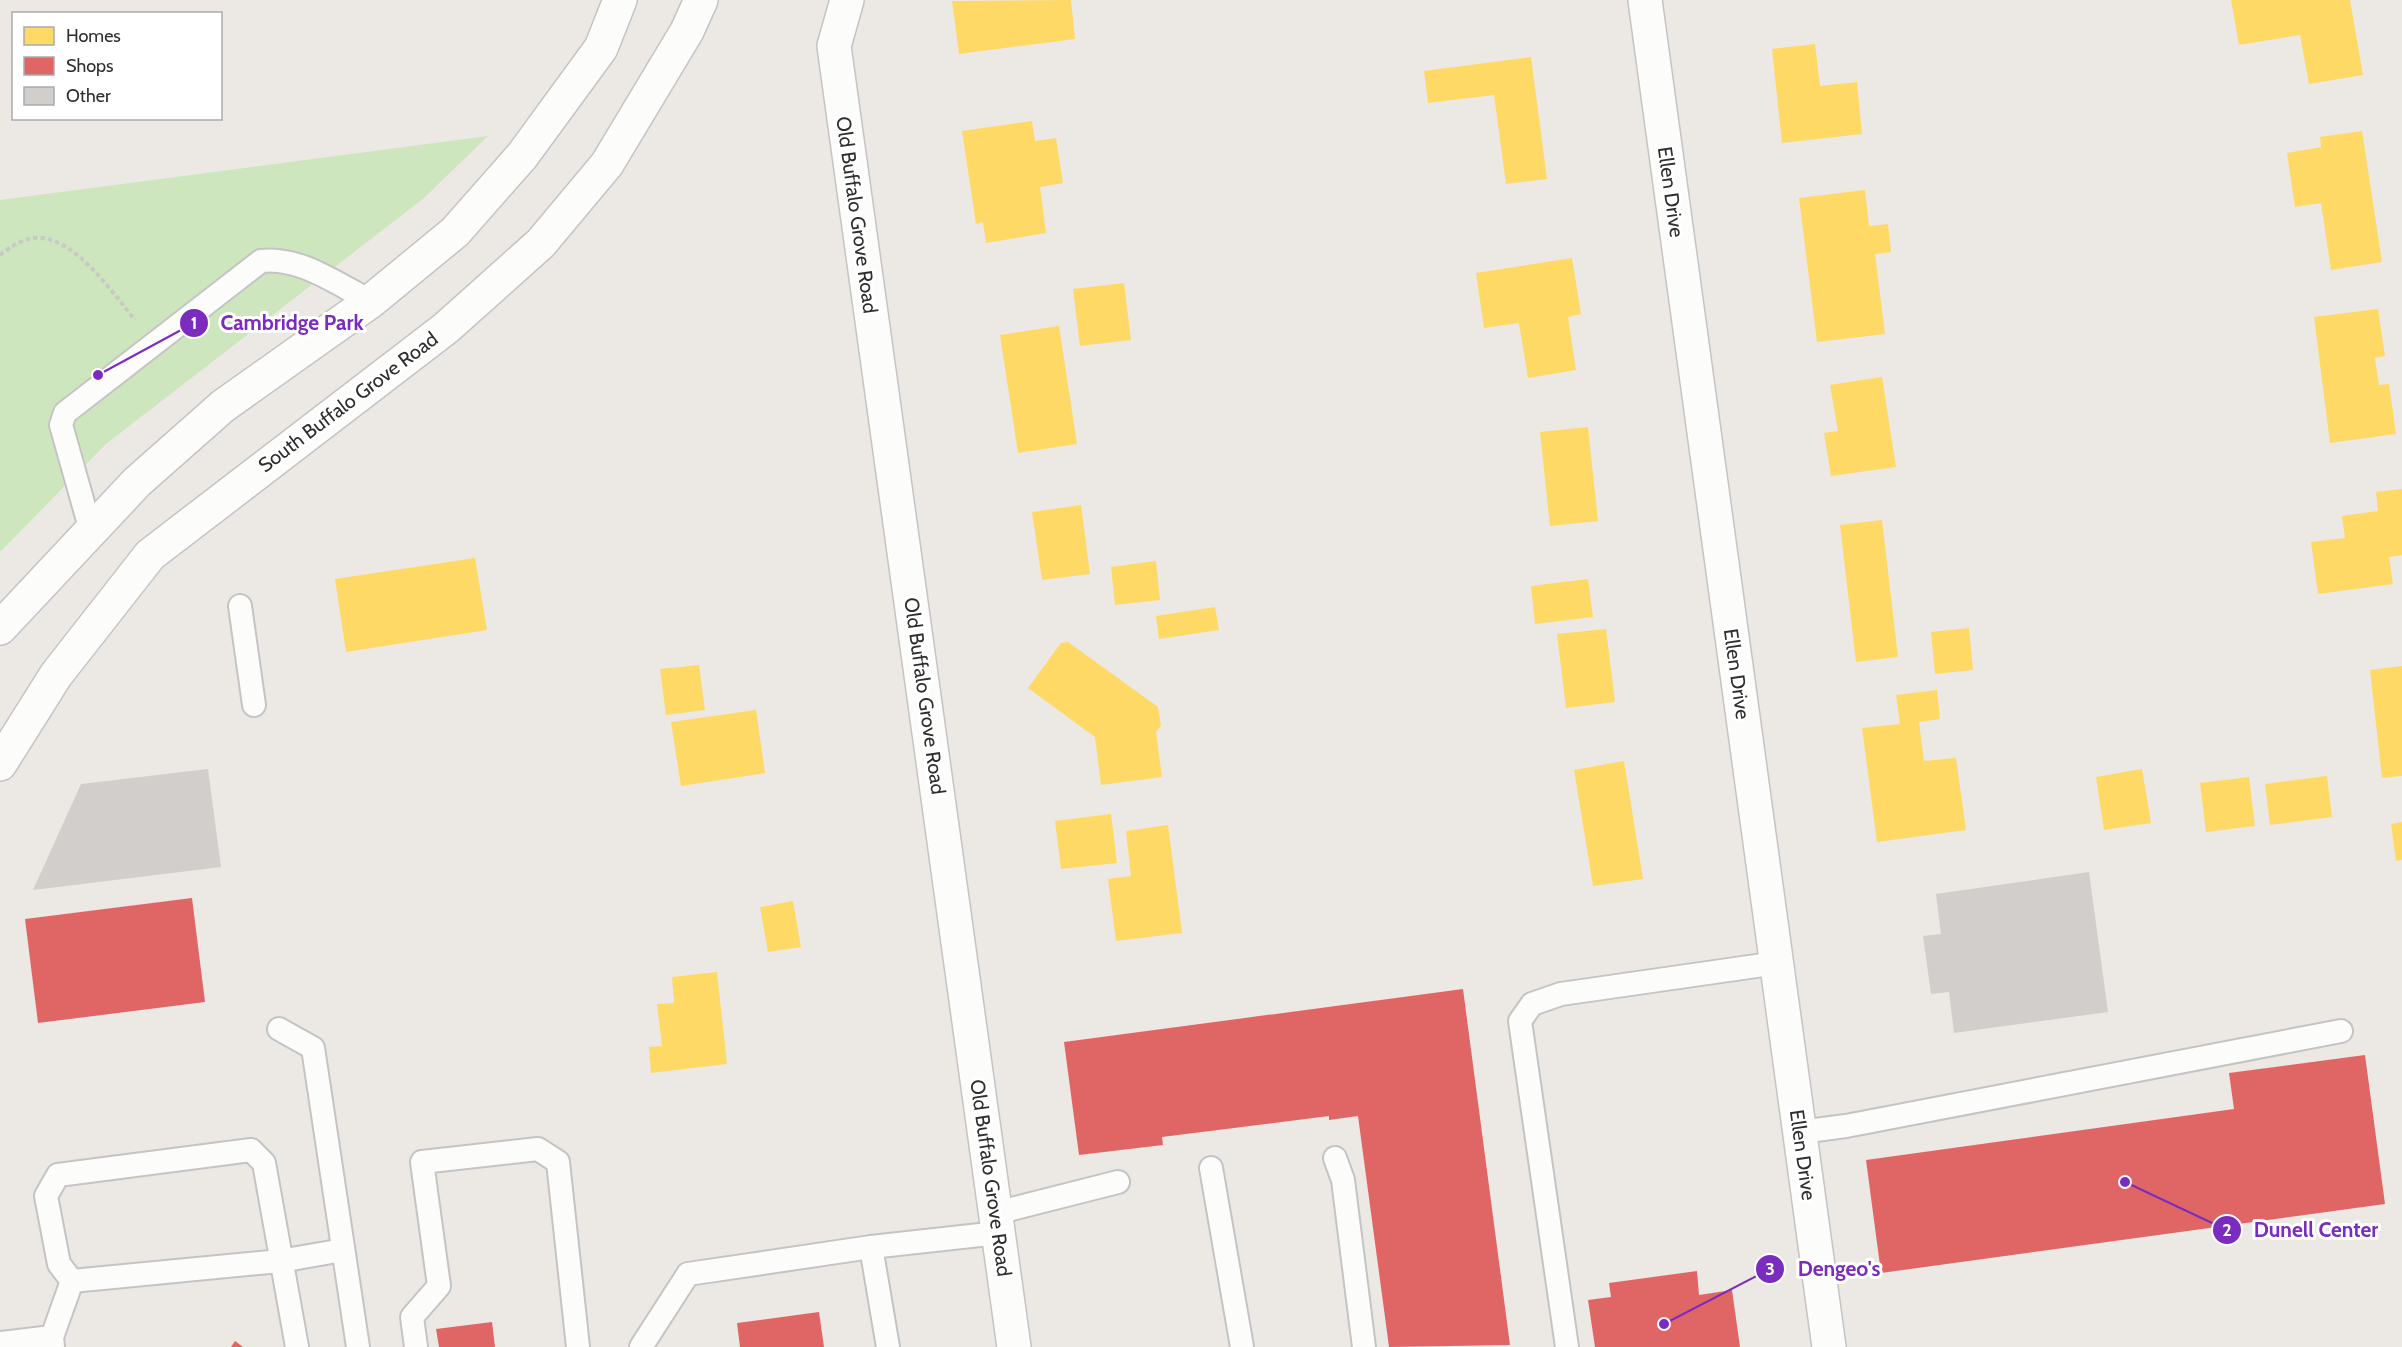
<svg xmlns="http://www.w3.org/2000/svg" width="2402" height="1347" font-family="Cabin,sans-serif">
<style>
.green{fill:#cee6be}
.homes{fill:#ffd966}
.shops{fill:#e06666}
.building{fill:#d1cecb}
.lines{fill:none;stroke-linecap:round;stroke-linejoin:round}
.lane-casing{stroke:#c5c4c5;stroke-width:26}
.street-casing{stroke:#c5c4c5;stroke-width:36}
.secondary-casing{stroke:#c5c4c5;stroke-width:36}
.path{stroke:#c9c9c8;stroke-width:4;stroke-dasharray:4.5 3;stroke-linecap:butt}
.lane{stroke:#fcfcfb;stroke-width:22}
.street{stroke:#fcfcfb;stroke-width:33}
.secondary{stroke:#fcfcfb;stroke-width:33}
.labels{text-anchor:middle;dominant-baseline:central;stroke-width:6;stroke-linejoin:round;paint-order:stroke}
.street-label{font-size:20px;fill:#2e2e2e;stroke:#fff}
.leader{fill:none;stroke:#7b2cbf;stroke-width:2}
.callout-dot{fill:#7b2cbf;stroke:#fff;stroke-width:2}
.mark-label{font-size:18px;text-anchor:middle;font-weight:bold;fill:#fff}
.callout-label{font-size:21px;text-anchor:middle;font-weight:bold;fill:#7b2cbf;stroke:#fff;stroke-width:6;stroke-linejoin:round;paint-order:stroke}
</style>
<rect width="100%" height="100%" fill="#ece8e4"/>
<polygon class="green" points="488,136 424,198 106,444 0,552 0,200"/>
<g class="homes">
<polygon points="1071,0 1075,39 959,54 952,1"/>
<polygon points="2231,0 2350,0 2363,75 2309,84 2300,35 2239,45"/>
<polygon points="1815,44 1820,86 1857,82 1862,134 1782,143 1772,49"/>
<polygon points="1531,57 1547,179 1506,184 1494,95 1428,103 1424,71"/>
<polygon points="1032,121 1035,141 1056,138 1063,183 1040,187 1046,233 986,243 983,222 976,224 962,131"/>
<polygon points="2362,131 2382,262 2331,270 2321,203 2295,207 2287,153 2321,147 2320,137"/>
<polygon points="1865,190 1869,226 1888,224 1891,252 1875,254 1885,334 1817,342 1799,198"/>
<polygon points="1572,258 1581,314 1568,317 1576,370 1528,378 1519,323 1484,328 1476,273"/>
<polygon points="1124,283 1131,340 1080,346 1073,289"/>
<polygon points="2378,309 2385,356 2375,358 2379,385 2389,384 2396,434 2330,443 2314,317"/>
<polygon points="1059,326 1077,444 1018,453 1000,335"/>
<polygon points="1882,377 1896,467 1831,476 1824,433 1838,431 1830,385"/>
<polygon points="1588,427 1598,521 1550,526 1540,432"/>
<polygon points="2402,489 2402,555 2389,557 2393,584 2318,594 2311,542 2345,538 2342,516 2378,511 2376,492"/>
<polygon points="1081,505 1090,574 1042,580 1032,512"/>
<polygon points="1882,520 1898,657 1856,662 1840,525"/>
<polygon points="475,558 487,630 346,652 335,579"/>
<polygon points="1156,561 1160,600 1115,605 1111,567"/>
<polygon points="1588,579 1593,617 1535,624 1531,586"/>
<polygon points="1215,607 1219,630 1159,639 1156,616"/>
<polygon points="1969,628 1973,670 1935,674 1931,632"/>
<polygon points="1606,629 1615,702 1566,708 1557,634"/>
<polygon points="1068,642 1158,707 1161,726 1156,732 1162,777 1101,785 1095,737 1028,688 1061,643"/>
<polygon points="699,665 705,710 666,715 660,669"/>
<polygon points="2402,666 2402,776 2382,778 2370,670"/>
<polygon points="1937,690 1940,719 1919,722 1924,761 1956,758 1966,830 1877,842 1862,728 1900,724 1896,695"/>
<polygon points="756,710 765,773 681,786 671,722"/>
<polygon points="1624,761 1643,879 1593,886 1574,770"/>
<polygon points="2142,769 2151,823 2104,830 2096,777"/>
<polygon points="2327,776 2332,817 2270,825 2265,784"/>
<polygon points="2249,777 2255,826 2206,832 2200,783"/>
<polygon points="1111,814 1117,863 1061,869 1055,821"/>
<polygon points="2402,822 2402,860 2396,861 2391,824"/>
<polygon points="1168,825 1182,933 1116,941 1108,879 1131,876 1126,831"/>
<polygon points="793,901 801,947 768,952 760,907"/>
<polygon points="717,972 727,1064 651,1073 649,1047 662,1046 657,1004 674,1003 672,977"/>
</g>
<g class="shops">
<polygon points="192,898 205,1002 38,1023 25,919"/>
<polygon points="1463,989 1510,1345 1389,1347 1358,1116 1329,1120 1329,1116 1162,1137 1163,1145 1079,1155 1064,1042"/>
<polygon points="2365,1055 2385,1204 1881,1273 1866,1160 2234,1109 2229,1073"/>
<polygon points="1697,1271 1699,1295 1732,1290 1740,1347 1595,1347 1588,1300 1611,1297 1609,1283"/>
<polygon points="819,1312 824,1347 740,1347 737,1323"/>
<polygon points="492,1322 495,1347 439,1347 436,1329"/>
<polygon points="235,1341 243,1347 231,1347"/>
</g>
<g class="building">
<polygon points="208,769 221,867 33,890 81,784"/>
<polygon points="2089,872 2108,1012 1954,1033 1949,992 1931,994 1923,936 1941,934 1936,894"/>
</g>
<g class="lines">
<g class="lane-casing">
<g id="lane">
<path d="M91 531 61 425 65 413 261 261C300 256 338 285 371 301"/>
<polyline points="240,606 254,705"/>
<polyline points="279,1029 313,1048 358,1347"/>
<polyline points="1800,1132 1846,1126 2341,1031"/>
<polyline points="1335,1158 1343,1180 1364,1347"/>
<polyline points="1211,1168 1242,1347"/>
<polyline points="996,1213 1118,1182"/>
<polyline points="72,1281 59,1264 46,1196 58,1175 251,1150 264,1163 297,1347"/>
<polyline points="52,1337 72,1281 280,1261 343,1250"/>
<polyline points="0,1343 52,1337 53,1347"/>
<polyline points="416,1347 412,1317 439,1286 422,1162 538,1149 558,1162 578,1347"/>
<polyline points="641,1347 688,1274 871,1247"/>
<polyline points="888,1347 871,1247 998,1233"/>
<polyline points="1567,1347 1520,1021 1532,1004 1561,994 1777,963"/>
</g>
</g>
<g class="street-casing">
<g id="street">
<polyline points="847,0 834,46 1014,1347"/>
<polyline points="1645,0 1829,1347"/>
</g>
</g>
<g class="secondary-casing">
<g id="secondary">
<polyline points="0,628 137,482 223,406 371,301 455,232 522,156 601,48 620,0"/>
<polyline points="0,764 56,675 150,555 446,328 541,243 607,164 687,31 701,0"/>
</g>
</g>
<path class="path" d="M0 255C12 246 26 236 42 238 78 242 113 293 135 320"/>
<use href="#lane" class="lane"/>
<use href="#street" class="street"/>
<use href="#secondary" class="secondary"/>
</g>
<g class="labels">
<g class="street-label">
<text transform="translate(1671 192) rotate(82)">Ellen Drive</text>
<text transform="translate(857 215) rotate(82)">Old Buffalo Grove Road</text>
<text transform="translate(348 402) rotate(-37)">South Buffalo Grove Road</text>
<text transform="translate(1737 674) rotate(82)">Ellen Drive</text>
<text transform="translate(925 696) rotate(82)">Old Buffalo Grove Road</text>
<text transform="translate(1803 1155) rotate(82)">Ellen Drive</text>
<text transform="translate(991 1178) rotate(82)">Old Buffalo Grove Road</text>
</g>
</g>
<path class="leader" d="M98 375L194 323M2125 1182L2227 1230M1664 1324L1770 1269"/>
<g class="callout-dot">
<circle cx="98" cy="375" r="6"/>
<circle cx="2125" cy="1182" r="6"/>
<circle cx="1664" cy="1324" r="6"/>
<circle cx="194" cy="323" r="15"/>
<circle cx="2227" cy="1230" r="15"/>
<circle cx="1770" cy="1269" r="15"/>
</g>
<g class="mark-label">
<text x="194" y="329">1</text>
<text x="2227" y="1236">2</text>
<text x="1770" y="1275">3</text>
</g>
<g class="callout-label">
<text x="292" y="330">Cambridge Park</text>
<text x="2316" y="1237">Dunell Center</text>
<text x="1839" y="1276">Dengeo's</text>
</g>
<rect x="12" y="12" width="210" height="108" fill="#ffffff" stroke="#ababab" stroke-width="1.5"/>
<rect x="24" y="27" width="30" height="18" fill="#ffd966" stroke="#ababab" stroke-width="1.5"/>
<text x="66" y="42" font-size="18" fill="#2e2e2e">Homes</text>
<rect x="24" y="57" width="30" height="18" fill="#e06666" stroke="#ababab" stroke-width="1.5"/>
<text x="66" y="72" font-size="18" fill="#2e2e2e">Shops</text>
<rect x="24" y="87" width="30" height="18" fill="#d1cecb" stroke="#ababab" stroke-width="1.5"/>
<text x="66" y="102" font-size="18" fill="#2e2e2e">Other</text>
</svg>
